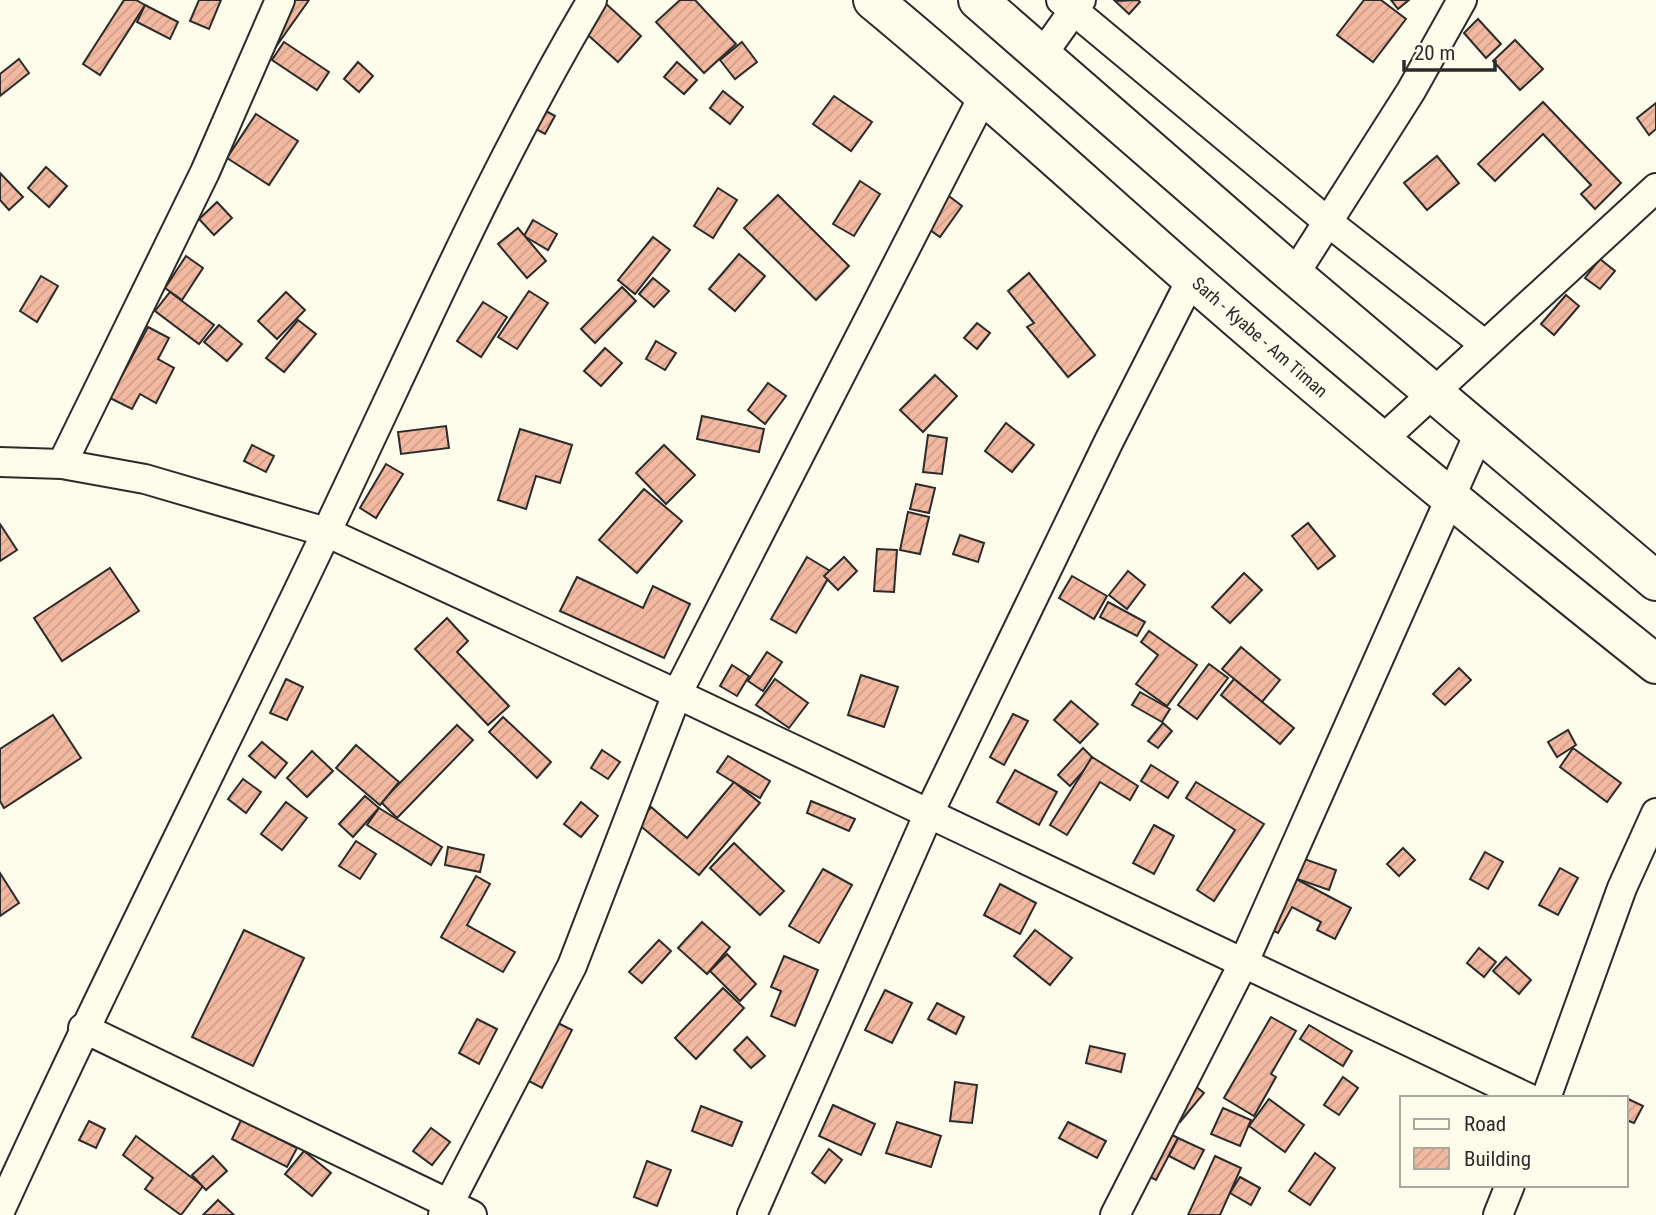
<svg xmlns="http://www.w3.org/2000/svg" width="1656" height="1215" font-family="'Roboto Condensed',sans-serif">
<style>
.building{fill:url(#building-hatch);stroke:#2b2b2b;stroke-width:2}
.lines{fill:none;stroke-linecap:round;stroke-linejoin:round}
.minor-casing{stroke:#2b2b2b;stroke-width:32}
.trunk-casing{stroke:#2b2b2b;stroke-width:42}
.minor{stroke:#fdfbea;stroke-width:28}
.trunk{stroke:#fdfbea;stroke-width:38}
.labels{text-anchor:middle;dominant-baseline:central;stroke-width:5;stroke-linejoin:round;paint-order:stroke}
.street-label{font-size:18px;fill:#2b2b2b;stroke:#fdfbea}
</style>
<defs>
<pattern id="building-hatch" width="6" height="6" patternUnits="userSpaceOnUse" patternTransform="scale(1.75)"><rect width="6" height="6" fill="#f2b8a0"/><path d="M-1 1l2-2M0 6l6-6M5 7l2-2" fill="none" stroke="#d09e8a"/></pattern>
</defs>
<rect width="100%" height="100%" fill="#fdfbea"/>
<g class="building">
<polygon points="124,0 136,0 145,5 100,75 83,64"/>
<polygon points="199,0 221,0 209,29 190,21"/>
<polygon points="279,0 309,0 268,58"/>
<polygon points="680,0 695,0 736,44 704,73 656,22"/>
<polygon points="1138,0 1140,2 1129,14 1115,1"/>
<polygon points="1364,0 1381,0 1406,19 1373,62 1337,35"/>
<polygon points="1391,0 1409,0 1398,9"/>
<polygon points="603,1 641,36 618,62 579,27"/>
<polygon points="145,5 178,22 170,39 137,22"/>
<polygon points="1478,19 1501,44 1486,58 1464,33"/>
<polygon points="1515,40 1543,69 1520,90 1493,61"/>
<polygon points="284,42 329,72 317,90 272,60"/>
<polygon points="742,42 757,62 735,79 720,60"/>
<polygon points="19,59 29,73 0,96 0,74"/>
<polygon points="358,62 373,76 359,92 344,79"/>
<polygon points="677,62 697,80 684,94 664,77"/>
<polygon points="723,91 743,107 730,124 710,108"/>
<polygon points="834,96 872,122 851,151 813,124"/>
<polygon points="1543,102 1621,183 1595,209 1581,194 1591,185 1543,134 1495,181 1478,164"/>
<polygon points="1656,103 1656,129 1649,135 1637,118"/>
<polygon points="535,105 555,116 545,134 525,123"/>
<polygon points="256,114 298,141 269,185 227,158"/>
<polygon points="1437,156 1459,183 1427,210 1404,183"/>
<polygon points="46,167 67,186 49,207 28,188"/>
<polygon points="0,173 23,197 9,210 0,200"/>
<polygon points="860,181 880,194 854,236 833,224"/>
<polygon points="937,187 962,206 940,237 913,218"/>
<polygon points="718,188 737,200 713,238 694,226"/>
<polygon points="778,195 849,266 816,300 744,228"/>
<polygon points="217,202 232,218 214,235 199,219"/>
<polygon points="533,220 557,234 548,250 524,236"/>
<polygon points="518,228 546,261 527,278 498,244"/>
<polygon points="653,237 670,250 635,294 618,280"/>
<polygon points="739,254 765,276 735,311 709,289"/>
<polygon points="186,256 203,268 182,300 165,288"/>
<polygon points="1600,259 1615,271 1600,289 1585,278"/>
<polygon points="1029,273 1095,355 1068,377 1027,327 1034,323 1008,291"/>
<polygon points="41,276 58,286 37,322 20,311"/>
<polygon points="653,278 669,291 654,307 639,294"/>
<polygon points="622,287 636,301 595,343 581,329"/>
<polygon points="529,291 548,303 517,349 498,337"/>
<polygon points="170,292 214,325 199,344 155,311"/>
<polygon points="286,292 305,310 277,339 258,321"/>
<polygon points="1566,295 1579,306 1554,335 1541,324"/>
<polygon points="483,302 507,317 481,357 457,341"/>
<polygon points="298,320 316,334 284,372 266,358"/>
<polygon points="977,323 990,333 977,349 964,338"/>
<polygon points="219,325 242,344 227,361 204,342"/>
<polygon points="148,327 169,338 158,359 174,368 156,403 140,394 132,409 110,398"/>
<polygon points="656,341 676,353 665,370 646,359"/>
<polygon points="605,348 622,363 601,386 584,371"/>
<polygon points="935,375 957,396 923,432 900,410"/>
<polygon points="768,383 786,396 765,424 748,410"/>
<polygon points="702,416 764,429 759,452 697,439"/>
<polygon points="1006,423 1034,445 1012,472 985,451"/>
<polygon points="446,426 449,448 401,454 398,432"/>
<polygon points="520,429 572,445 560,483 536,476 526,509 498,500"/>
<polygon points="928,435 947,438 942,474 923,472"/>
<polygon points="252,445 274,456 266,472 244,461"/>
<polygon points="664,445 695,475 666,504 636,473"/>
<polygon points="386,464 403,474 376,518 360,508"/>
<polygon points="916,484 935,488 929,513 910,509"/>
<polygon points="644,489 682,521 637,573 599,540"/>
<polygon points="908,512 929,517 920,554 900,550"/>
<polygon points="1308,523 1335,556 1318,569 1292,536"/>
<polygon points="0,524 17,550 0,561"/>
<polygon points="960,535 984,543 978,562 953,554"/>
<polygon points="877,549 897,550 894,592 874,591"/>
<polygon points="807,557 832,572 796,633 771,619"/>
<polygon points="844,557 857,571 838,590 824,576"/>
<polygon points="110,568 139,611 62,661 34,618"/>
<polygon points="1128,571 1145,585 1127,609 1109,595"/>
<polygon points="1244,573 1262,590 1230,623 1212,607"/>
<polygon points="1072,576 1107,596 1094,619 1059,598"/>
<polygon points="577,577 643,608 653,586 690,604 664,658 560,611"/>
<polygon points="1108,602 1145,622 1137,636 1100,617"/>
<polygon points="447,618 468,641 457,652 509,706 488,725 415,649"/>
<polygon points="1149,631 1197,665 1167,706 1136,684 1158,655 1141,642"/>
<polygon points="1241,647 1280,680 1262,702 1222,669"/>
<polygon points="767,652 782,662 763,691 748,681"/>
<polygon points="1209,664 1228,678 1197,719 1178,705"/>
<polygon points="732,665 749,676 737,696 720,686"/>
<polygon points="1459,668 1471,680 1445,705 1433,694"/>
<polygon points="861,675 898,687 884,727 848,715"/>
<polygon points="286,679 303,687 287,720 270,713"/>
<polygon points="775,679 808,703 789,728 756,705"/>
<polygon points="1234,679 1294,728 1280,744 1221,695"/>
<polygon points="1140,692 1170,709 1162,722 1132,705"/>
<polygon points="1071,701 1098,724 1080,743 1054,720"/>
<polygon points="1013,714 1028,721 1004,765 990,757"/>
<polygon points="53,715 81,758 4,808 0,801 0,749"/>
<polygon points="503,717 551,762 537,778 489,732"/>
<polygon points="1163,723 1172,731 1158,748 1148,741"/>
<polygon points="457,725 473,740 397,818 381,802"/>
<polygon points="1568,730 1576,745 1557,757 1548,742"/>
<polygon points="262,742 287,763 275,778 249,756"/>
<polygon points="356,745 399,782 380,805 336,768"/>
<polygon points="1083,748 1094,759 1070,786 1058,775"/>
<polygon points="1573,748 1621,783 1607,802 1560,767"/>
<polygon points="602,750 620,762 608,779 591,768"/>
<polygon points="312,751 333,771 307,797 287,778"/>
<polygon points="728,756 770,781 760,798 717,772"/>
<polygon points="1092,757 1138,786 1130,800 1100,782 1067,835 1050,825"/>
<polygon points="1151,765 1178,782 1168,798 1141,781"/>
<polygon points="1015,770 1057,792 1039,825 997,802"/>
<polygon points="243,779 261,792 246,813 228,799"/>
<polygon points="734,782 760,803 699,875 637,823 651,807 687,838"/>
<polygon points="1196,782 1264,824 1214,901 1197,890 1235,830 1186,798"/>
<polygon points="365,796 379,808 353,837 339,824"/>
<polygon points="811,801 855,819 849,831 807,813"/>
<polygon points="286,802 307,818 282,850 261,834"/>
<polygon points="581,802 598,816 581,837 564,824"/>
<polygon points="379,808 442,847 431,865 367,825"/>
<polygon points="1154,825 1174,836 1154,874 1133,863"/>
<polygon points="356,841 376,854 360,879 339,866"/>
<polygon points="734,843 784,891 760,915 710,868"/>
<polygon points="448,847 484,855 480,872 445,865"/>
<polygon points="1403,848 1415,860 1399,876 1387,864"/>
<polygon points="1485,852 1503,862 1488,889 1470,879"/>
<polygon points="1287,853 1336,870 1329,890 1280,873"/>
<polygon points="1560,868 1578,878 1558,915 1539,905"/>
<polygon points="823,869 852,885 819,943 789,926"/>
<polygon points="1281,871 1351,908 1335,939 1317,930 1321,922 1292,907 1278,933 1255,921"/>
<polygon points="0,873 19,903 0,916"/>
<polygon points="476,876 490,884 467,925 515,952 503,972 441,937"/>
<polygon points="1000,884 1036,903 1020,934 984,915"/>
<polygon points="702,922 730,947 707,974 678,948"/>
<polygon points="244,930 304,958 253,1066 192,1037"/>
<polygon points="1035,930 1072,958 1050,985 1014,956"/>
<polygon points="659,940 671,951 642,983 629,972"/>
<polygon points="1479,948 1496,962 1484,977 1467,963"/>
<polygon points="727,954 756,984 740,1001 710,971"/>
<polygon points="784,956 818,970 795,1026 771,1016 781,991 771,987"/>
<polygon points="1506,957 1531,980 1519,994 1493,971"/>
<polygon points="723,988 744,1008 696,1059 675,1038"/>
<polygon points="885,990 912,1003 892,1043 865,1030"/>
<polygon points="937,1003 964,1017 956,1034 928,1019"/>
<polygon points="1271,1017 1296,1031 1271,1074 1276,1077 1254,1116 1224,1098"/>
<polygon points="477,1019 497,1029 479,1064 459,1053"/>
<polygon points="550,1019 572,1030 542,1088 521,1077"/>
<polygon points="1309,1025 1352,1051 1343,1066 1300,1039"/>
<polygon points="747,1037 765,1056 751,1068 734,1050"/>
<polygon points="1090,1046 1125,1054 1121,1072 1086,1063"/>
<polygon points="1343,1077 1358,1088 1339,1115 1324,1105"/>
<polygon points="955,1082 977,1085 972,1123 950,1121"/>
<polygon points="1190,1082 1204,1093 1180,1122 1166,1111"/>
<polygon points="1626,1098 1643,1106 1634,1123 1626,1120"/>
<polygon points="1269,1099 1304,1125 1285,1152 1249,1126"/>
<polygon points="833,1105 875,1124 861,1155 819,1136"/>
<polygon points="701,1106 742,1122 732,1146 692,1131"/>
<polygon points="1223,1108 1251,1120 1240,1146 1211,1134"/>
<polygon points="241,1120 297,1148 287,1167 232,1139"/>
<polygon points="89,1121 105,1129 96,1148 79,1140"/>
<polygon points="897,1122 941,1136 931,1167 886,1153"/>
<polygon points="1068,1122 1106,1141 1097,1158 1059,1138"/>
<polygon points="431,1128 450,1142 432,1165 413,1151"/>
<polygon points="1159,1128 1178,1138 1156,1180 1138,1171"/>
<polygon points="136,1136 203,1186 181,1215 145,1189 153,1178 123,1155"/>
<polygon points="1178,1138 1204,1150 1194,1169 1169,1156"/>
<polygon points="829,1149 842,1160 825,1183 812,1173"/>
<polygon points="304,1151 331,1173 312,1196 285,1174"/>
<polygon points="1315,1153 1335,1168 1310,1205 1289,1191"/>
<polygon points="213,1156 227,1171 206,1190 192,1175"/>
<polygon points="1215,1156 1241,1168 1220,1215 1188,1215"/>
<polygon points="647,1161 671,1170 657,1206 634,1197"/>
<polygon points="1240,1177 1260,1188 1251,1205 1230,1193"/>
<polygon points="218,1200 234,1215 203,1215"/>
</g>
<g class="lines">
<g class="minor-casing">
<g id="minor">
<polyline points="1061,0 1328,222 1484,344"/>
<polyline points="1042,55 1081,0"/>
<polyline points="1294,275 1411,91 1462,0"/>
<polyline points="1381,441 1656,188"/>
<polyline points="0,462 62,464 145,479 326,532 677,694 1528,1098"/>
<polyline points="62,464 205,172 280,0"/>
<polyline points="83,1028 472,1215"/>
<polyline points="1546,1098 1622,888 1656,813"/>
<path d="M0 1211C104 983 218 760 326 533 412 354 490 172 592 0"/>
<polyline points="443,1215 572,966 677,694 985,93"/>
<polyline points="752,1215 929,813 1109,441 1192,278"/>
<polyline points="1115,1215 1243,964 1480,431"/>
<polyline points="1498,1215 1510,1185"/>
</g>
</g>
<g class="trunk-casing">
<g id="trunk">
<path d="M873 0C982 90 1086 186 1192 279 1343 411 1499 539 1656 664"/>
<polyline points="978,0 1294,275 1656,581"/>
</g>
</g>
<use href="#minor" class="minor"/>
<use href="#trunk" class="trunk"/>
</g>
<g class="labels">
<g class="street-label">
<text transform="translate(1260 337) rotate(41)">Sarh - Kyabe - Am Timan</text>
</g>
</g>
<rect x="1400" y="1096" width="228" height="91" fill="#fdfbea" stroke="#a9a89e" stroke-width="2"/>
<rect x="1414" y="1119" width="35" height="10" fill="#fdfbea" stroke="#a9a89e" stroke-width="2"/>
<text x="1464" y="1131" font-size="21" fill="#2b2b2b">Road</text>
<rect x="1414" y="1148" width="35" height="21" fill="url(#building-hatch)" stroke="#a9a89e" stroke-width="2"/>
<text x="1464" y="1166" font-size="21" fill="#2b2b2b">Building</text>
<path d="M1404 60v10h91v-10" fill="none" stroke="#2b2b2b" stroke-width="3.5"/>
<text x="1414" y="60" font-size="21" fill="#2b2b2b" stroke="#fdfbea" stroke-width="5" paint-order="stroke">20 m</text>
</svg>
